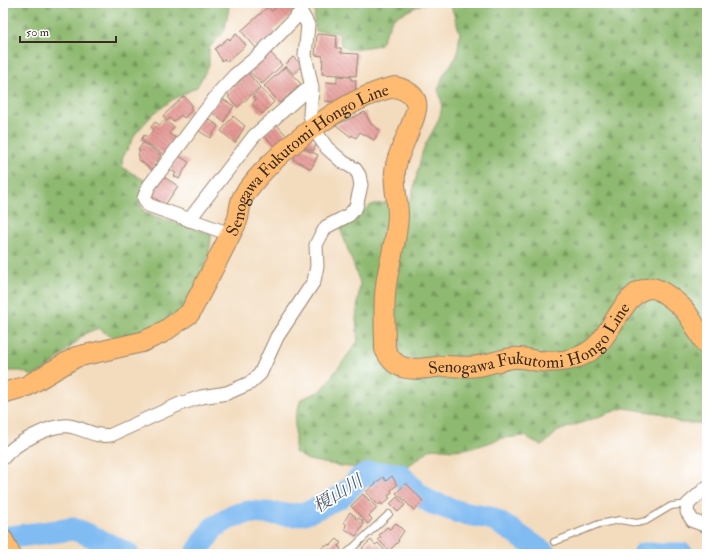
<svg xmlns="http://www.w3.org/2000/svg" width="710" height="557" font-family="'IM FELL Double Pica','Noto Serif JP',serif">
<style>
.forest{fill:url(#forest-firs);stroke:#647247}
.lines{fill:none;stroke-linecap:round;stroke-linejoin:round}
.river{stroke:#80bbf2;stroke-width:23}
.building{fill:url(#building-back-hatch)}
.service-casing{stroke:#97836e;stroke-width:8}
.minor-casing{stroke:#97836e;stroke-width:15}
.primary-casing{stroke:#97836e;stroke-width:22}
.service{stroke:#fff;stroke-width:6}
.minor{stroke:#fff;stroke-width:13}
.primary{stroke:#febb71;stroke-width:20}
.labels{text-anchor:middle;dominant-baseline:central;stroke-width:3.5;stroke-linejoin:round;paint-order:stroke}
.street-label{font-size:17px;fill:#3b2a1e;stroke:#fff}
.water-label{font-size:18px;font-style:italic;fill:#535d68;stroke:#fff}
</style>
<defs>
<pattern id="forest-firs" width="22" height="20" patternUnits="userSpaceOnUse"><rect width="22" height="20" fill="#8eb970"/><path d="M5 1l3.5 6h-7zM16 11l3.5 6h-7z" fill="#75975b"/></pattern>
<pattern id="building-back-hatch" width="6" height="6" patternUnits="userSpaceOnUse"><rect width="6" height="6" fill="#e59995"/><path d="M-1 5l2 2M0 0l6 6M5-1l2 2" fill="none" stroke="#bb7d79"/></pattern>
</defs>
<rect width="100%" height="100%" fill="#fff"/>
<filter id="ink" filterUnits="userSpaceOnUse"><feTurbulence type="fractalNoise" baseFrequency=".025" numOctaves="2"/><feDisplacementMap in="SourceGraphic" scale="8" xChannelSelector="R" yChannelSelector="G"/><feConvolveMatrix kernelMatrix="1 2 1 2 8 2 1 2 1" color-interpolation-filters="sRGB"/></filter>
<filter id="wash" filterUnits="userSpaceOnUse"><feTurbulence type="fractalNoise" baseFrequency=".012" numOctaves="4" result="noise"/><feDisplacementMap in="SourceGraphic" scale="16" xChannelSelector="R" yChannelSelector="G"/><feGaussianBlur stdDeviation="0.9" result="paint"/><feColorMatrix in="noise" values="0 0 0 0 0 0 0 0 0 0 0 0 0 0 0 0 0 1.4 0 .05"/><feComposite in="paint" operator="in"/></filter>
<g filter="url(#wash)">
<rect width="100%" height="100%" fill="#f3dcbe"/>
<g class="forest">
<path d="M3 3H227L229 7 225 30 209 48V65L197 87 172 100 153 114 136 133 122 159 123 168 146 181 139 202 145 213 211 234C212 260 192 302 172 319 164 325 152 328 143 331 121 341 118 345 99 328L86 333 49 367 33 376 21 371H3Z"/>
<polygon points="316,3 431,3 422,4 393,18 380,45 348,50 341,45 339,33 316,31 314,20"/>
<path d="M437 3H707V421L702 423H680L658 413 623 408 558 431 542 446 525 436 503 438 473 448 453 450 432 448 404 469 385 471 340 466 308 460 295 452V419L301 399 321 391 358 341 356 319 360 283 340 228 352 222 371 205 411 199C415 184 418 168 422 153 429 131 450 115 438 90L443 76 457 56 460 33 451 6Z"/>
</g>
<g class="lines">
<g class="river">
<polyline points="3,538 73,529 87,534 128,554"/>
<polyline points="196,554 213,528 233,516 249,512 294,515 309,512 340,497 361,477 372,473 399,474 416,492 430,502 462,513 490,518 511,530 546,554"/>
<polyline points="644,554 682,554"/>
</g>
</g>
<g id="blocks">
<g class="building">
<polygon points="281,3 292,3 295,11 274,30 276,33 257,49 241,31 268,7 272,11"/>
<polygon points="236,34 246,45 227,62 224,59 222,61 215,49 228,38 230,40"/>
<polygon points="317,34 337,36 336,48 341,48 341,53 358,54 356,76 322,74 323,56 315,55"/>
<polygon points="268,50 282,65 262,84 248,70"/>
<polygon points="293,57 302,65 294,74 285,65"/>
<polygon points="285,67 301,84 280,103 264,86"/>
<polygon points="244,72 246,75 248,73 260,87 238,107 228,97 230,96 227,93 241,80 239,77"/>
<polygon points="337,76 351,77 351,80 356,80 355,95 348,97 342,97 342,100 338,102 325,101 326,82 337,83"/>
<polygon points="261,88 274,102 262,114 252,104 256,100 253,96"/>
<polygon points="184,96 192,105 190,107 192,110 184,118 181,115 173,122 170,118 167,121 163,116"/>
<polygon points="219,97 234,106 224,122 210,111"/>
<polygon points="365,112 371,124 380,130 374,140 360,132 356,138 352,135 351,137 336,125"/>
<polygon points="233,116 245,126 235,143 221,131"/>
<polygon points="203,118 207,121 209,119 218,126 210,138 196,129"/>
<polygon points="163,120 174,127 169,134 176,138 166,156 141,140 144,135 148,137 154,129 151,127 155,122 160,125"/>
<polygon points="276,124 287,136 275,147 263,135"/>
<polygon points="308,138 317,143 313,151 304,146"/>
<polygon points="143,143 161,155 152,170 138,159 140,157 138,155 140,151 138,150"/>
<polygon points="299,146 318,155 311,169 293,159"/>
<polygon points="179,156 189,162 179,179 174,176 176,173 170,170"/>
<polygon points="161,175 178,186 165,205 149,194"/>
<polygon points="392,476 397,485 391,490 392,492 388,496 390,498 382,505 381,503 378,505 366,492 383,477 386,481"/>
<polygon points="406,483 423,501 414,510 396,493"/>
<polygon points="363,494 377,508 369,516 372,519 368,524 351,506"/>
<polygon points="397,497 405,505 398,512 390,504"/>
<polygon points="350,512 356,517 355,518 357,520 358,518 363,521 362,523 364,524 356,536 345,529 346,524 344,522"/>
<polygon points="396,523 404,531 398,540 399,541 389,551 378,539 381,537 379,535 387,527 390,529"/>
<polygon points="337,539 341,543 338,546 341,549 336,554 317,553 325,545 326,546 329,544 330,546"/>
<polygon points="371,540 375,545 378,543 388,554 368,554 362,548"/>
</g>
</g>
</g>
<g filter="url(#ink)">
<use href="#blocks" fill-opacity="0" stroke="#97836e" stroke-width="1"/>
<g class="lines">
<g class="service-casing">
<g id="service">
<polyline points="554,542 599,524 620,520 637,523 646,521 671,506 688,504"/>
<polyline points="346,554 389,514"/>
</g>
</g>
<g class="minor-casing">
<g id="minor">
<polyline points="189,220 254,136 311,86"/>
<path d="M3 458C14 444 50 424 69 426 83 428 96 438 111 435L180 404 201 397 227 393 250 383 260 374 277 337 314 281 317 266 316 245 320 237 326 227 349 215 356 207 361 185 359 175 355 169 343 162 327 148 313 128 310 114 312 88 305 55 308 25 301 12 259 55 235 75 221 90 149 186 144 198 148 205 230 234"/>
<polyline points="707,487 688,504 687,512 693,521 707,526"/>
</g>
</g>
<g class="primary-casing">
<g id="primary">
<path id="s1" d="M3 393 27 386 76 357 142 342 162 333 190 313C206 282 222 252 237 221 240 213 239 202 244 195 273 153 345 97 395 87 403 89 413 93 416 102 420 113 399 149 396 165 392 182 398 199 398 216 397 240 389 262 386 285 383 306 385 328 385 349 397 377 421 368 445 366 456 366 467 368 478 366 490 364 502 359 514 358 521 357 530 360 538 361 558 363 579 361 595 347 613 332 625 288 652 288 660 288 681 305 686 312 694 322 699 335 707 345"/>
<polyline points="3,540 10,554"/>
</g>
</g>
<use href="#service" class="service"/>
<use href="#minor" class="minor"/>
<use href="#primary" class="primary"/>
</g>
</g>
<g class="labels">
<g class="street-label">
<text stroke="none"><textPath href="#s1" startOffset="406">Senogawa Fukutomi Hongo Line</textPath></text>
<text stroke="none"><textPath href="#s1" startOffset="968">Senogawa Fukutomi Hongo Line</textPath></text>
</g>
<g class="water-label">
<text transform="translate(338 494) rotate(-32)">榎山川</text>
</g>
</g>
<rect width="710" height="557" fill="none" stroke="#fff" stroke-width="16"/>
<path d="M20 36v6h96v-6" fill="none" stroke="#3b2a1e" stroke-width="2"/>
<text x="26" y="36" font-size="12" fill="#3b2a1e" stroke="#ffffff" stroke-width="3" paint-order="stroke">50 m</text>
</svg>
